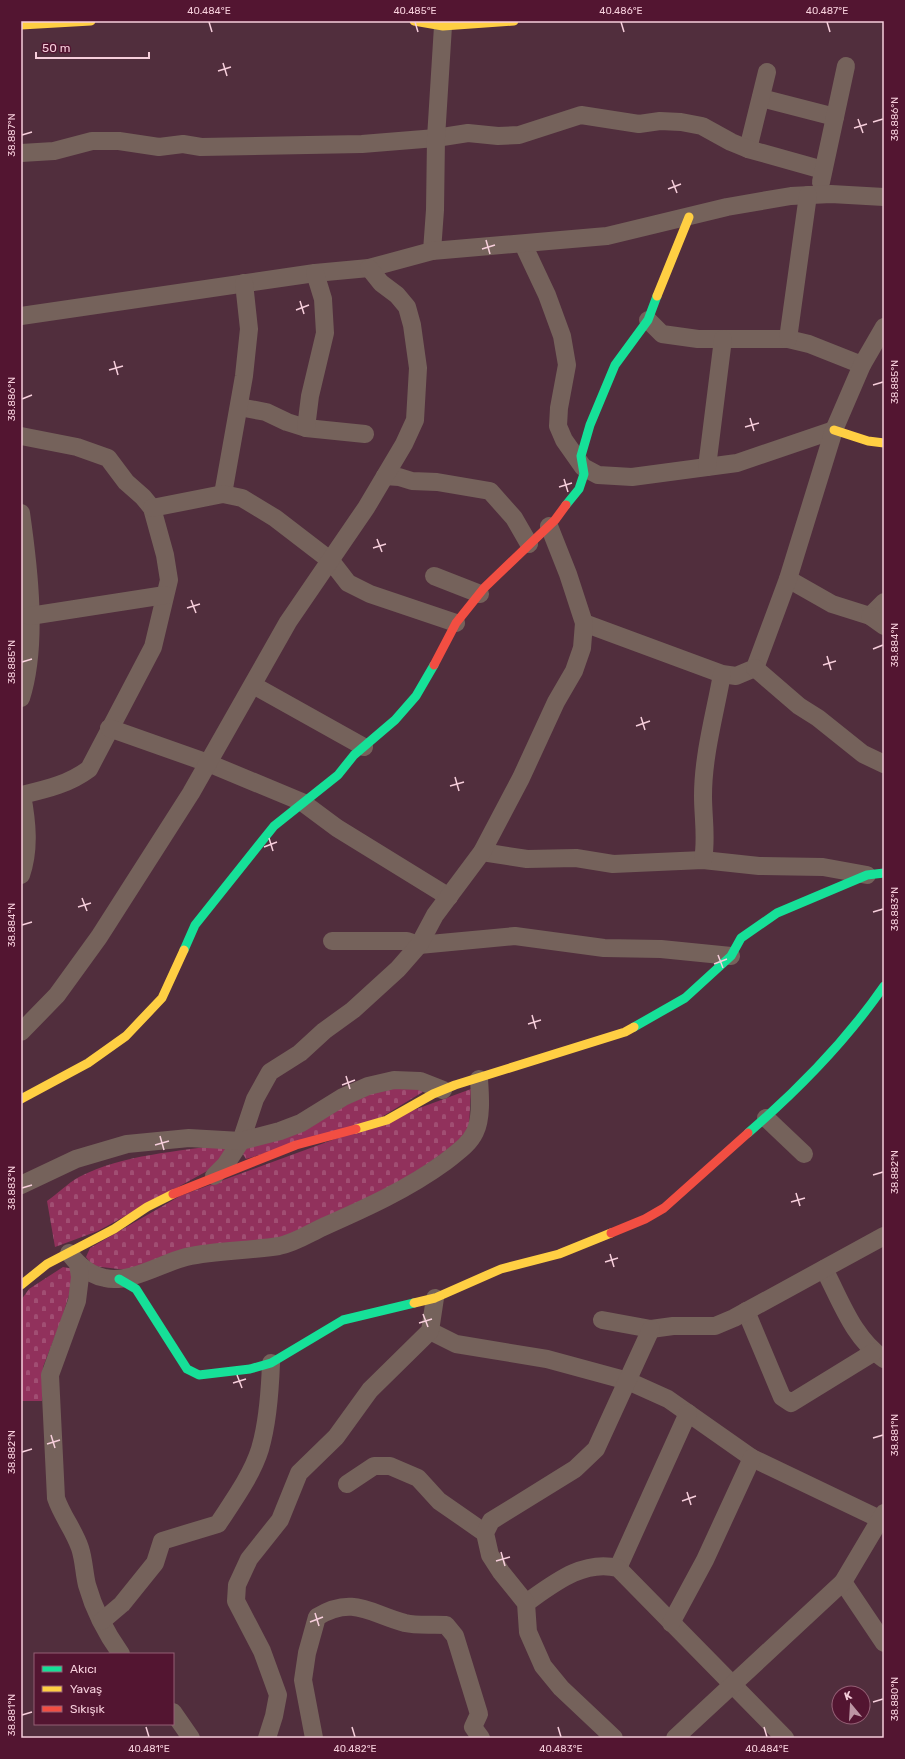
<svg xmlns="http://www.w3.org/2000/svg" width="905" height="1759" font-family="Rubik,sans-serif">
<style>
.cemetery{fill:url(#cemetery-stones)}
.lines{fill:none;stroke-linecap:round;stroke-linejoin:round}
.street{stroke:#75625b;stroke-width:18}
.fast{stroke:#16e098;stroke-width:9}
.slow{stroke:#ffcf43;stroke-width:9}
.jam{stroke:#f24e42;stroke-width:9}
.ticks{fill:none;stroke:#f6cedb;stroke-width:1.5}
.neatline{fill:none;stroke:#f6cedb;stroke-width:1.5}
.ticks-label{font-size:10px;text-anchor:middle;fill:#f6cedb}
</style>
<defs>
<pattern id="cemetery-stones" width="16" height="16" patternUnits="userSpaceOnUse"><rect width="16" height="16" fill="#91315c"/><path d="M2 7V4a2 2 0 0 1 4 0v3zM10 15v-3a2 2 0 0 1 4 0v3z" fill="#a14e73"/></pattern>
</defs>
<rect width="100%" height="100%" fill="#512e3d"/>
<g class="cemetery">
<polygon points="387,1086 426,1090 380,1118 246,1159 241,1151"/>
<polygon points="471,1089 469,1126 460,1141 394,1187 297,1234 127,1270 93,1266 86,1257 90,1248 180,1196"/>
<path d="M226 1144 227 1153 209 1170 98 1231 55 1247 47 1201C57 1194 68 1183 79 1177 124 1154 177 1152 226 1144Z"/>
<polygon points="63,1267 74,1269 72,1285 61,1321 43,1367 42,1401 21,1401 21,1300 29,1289"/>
</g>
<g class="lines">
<g class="street">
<polyline points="761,98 835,117"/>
<polyline points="748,149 767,72"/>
<polyline points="21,153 54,151 92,141 119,141 159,147 183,144 201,147 362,144 436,138 468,133 498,136 519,135 581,115 639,124 660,121 681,122 702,126 731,142 748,149 823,170"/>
<polyline points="821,182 846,66"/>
<polyline points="523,244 547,295 562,336 567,365 559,408 558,426 564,440 583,467 598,475 632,477 737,463 834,430"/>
<polyline points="432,251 435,210 436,138 443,26"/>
<polyline points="21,316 315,273 369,268 432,251 607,236 727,207 791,196 831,194 884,197"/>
<polyline points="648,320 662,334 698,339 788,339 809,344 862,365"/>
<polyline points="788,339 808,195"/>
<polyline points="239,407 266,412 287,422 306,428 365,434"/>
<polyline points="306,428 310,396 325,333 323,299 315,273"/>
<path d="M21 436 77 447 108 458 126 482 143 497 152 508 165 555 169 580 153 647 89 769C69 784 47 789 22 795 27 822 30 849 21 875"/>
<polyline points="707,467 723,339"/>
<polyline points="385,476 399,477 412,481 437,482 490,491 514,518 529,544"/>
<polyline points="223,494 244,376 249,329 244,283"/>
<polyline points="152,508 223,494 242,498 275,518 331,561 348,583 370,594 456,623"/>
<path d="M21 513C29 569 38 645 21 698"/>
<polyline points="434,576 480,594"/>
<polyline points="788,579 832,604 870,616 884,602"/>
<polyline points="30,616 165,595"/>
<polyline points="870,616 884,626"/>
<polyline points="584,623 722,674 736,676 755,668 788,579 834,430 862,365 884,327"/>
<polyline points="755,668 799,706 818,718 863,754 884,764"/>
<polyline points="253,685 364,747"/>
<polyline points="109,728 208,763 302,802 337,828 449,897"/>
<polyline points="482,852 527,859 576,858 613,864 703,860 759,866 823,867 867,875"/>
<path d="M703 860C707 838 703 818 703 796 703 755 715 714 722 674"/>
<polyline points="332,941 407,941 419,945 515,936 604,948 661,949 731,956"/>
<polyline points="21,1032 57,995 99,937 191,793 288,622 366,508 404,444 415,420 418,368 412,325 407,307 397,295 381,283 369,268"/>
<polyline points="766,1118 804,1154"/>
<polyline points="214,1176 226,1164 241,1141 255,1099 270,1072 300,1053 324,1031 353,1010 398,969 419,945 435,915 482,852 521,778 556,702 574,671 582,648 584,623 568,574 549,526"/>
<polyline points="21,1185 76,1159 127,1144 189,1138 241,1141 280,1131 301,1123 343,1097 368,1086 394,1080 420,1081 443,1090"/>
<path d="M69 1253C78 1265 89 1275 105 1278 129 1284 162 1263 186 1257 216 1250 248 1251 279 1246 295 1243 308 1234 323 1227 366 1208 408 1189 445 1162 456 1153 469 1145 475 1132 482 1118 480 1094 479 1079"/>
<path d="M78 1264 80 1277 77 1301 50 1375 56 1498C62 1516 74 1530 80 1548 84 1560 84 1573 87 1585 94 1610 106 1633 121 1654"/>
<path d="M824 1269C841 1301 853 1338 884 1359"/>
<polyline points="746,1311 782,1397 791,1403 874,1352"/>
<polyline points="602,1320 651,1329 673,1326 715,1326 734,1318 884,1236"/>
<polyline points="430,1331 456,1344 547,1359 628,1381 668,1399 752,1458 884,1521"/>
<polyline points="347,1484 374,1466 390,1466 418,1478 439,1501 485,1533"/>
<polyline points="618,1568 688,1413"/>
<polyline points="843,1582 884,1643"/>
<path d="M526 1603C553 1584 583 1559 618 1568L785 1738"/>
<path d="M102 1621 122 1604 155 1563 162 1541 218 1524C233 1501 252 1475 260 1449 268 1422 270 1391 271 1363"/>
<polyline points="671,1623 705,1560 752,1458"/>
<polyline points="173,1712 191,1738"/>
<polyline points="267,1738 274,1716 278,1695 262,1651 236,1601 237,1585 249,1559 280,1520 299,1473 336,1437 370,1390 430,1331 435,1298"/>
<path d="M314 1738 303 1680 307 1653 317 1617C353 1595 371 1614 405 1623 418 1626 433 1624 446 1625L455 1636 479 1714 473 1727 481 1738"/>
<polyline points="614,1738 561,1688 543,1666 528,1632 526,1603 501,1572 490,1555 485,1533 491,1521 575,1469 596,1449 651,1329"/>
<polyline points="675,1738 843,1582 884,1513"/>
</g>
<g class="fast">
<polyline points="566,505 579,489 584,474 581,456 590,425 615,365 648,320 657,296"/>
<polyline points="184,950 195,925 274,826 338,775 354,755 395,720 416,696 434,665"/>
<polyline points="634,1027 685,998 731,956 741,938 777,913 867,875 884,873"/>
<path d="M748 1133C799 1089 846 1041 884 986"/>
<polyline points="119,1279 136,1289 187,1369 199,1375 250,1369 271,1363 343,1320 414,1303"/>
</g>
<g class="slow">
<polyline points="414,21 443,26 514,21"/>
<polyline points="21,25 91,21"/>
<polyline points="657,296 689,217"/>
<polyline points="834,430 868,441 884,443"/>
<polyline points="21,1099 88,1063 126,1036 162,998 184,950"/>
<polyline points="356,1129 387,1120 433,1094 455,1085 625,1032 634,1027"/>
<polyline points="21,1285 47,1264 114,1229 147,1207 173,1194"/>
<polyline points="414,1303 435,1298 501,1269 559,1254 611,1233"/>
</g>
<g class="jam">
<polyline points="434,665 456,623 484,588 555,520 566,505"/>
<polyline points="173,1194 296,1145 356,1129"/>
<polyline points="611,1233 645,1219 664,1208 748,1133"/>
</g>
</g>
<path class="ticks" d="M209 22 212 32M415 22 418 32M621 22 624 32M827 22 830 32M223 63 227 76M218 71 231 67M858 119 863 133M873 122 883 119M854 128 867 124M22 135 32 132M672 180 677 193M668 189 681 184M486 240 490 254M482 249 495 245M300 301 304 314M296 310 309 305M114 361 118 375M109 370 123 366M873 385 883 382M22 399 32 395M750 418 754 431M745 427 759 423M564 479 568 492M559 487 572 483M377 539 382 552M373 548 386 544M191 600 196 613M187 608 200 604M873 649 883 645M827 656 831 670M22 662 32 659M823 665 836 661M641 717 645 730M636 726 650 721M455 777 459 791M450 786 464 782M269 838 273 851M264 847 277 842M82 898 87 911M78 907 91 903M873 912 883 909M22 925 32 922M718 955 723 968M714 964 727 959M532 1015 536 1029M528 1024 541 1020M346 1076 350 1089M342 1085 355 1080M160 1136 164 1150M155 1145 169 1141M873 1175 883 1172M22 1188 32 1185M796 1193 800 1206M791 1202 805 1198M610 1254 614 1267M605 1262 618 1258M423 1314 428 1327M419 1323 432 1319M237 1375 242 1388M233 1383 246 1379M51 1435 55 1448M873 1438 883 1435M47 1444 60 1440M22 1452 32 1449M687 1492 691 1505M682 1501 696 1496M501 1552 505 1566M496 1561 510 1557M315 1613 319 1626M310 1622 323 1617M873 1702 883 1699M22 1715 32 1712M146 1727 149 1737M352 1727 355 1737M558 1727 561 1737M764 1727 767 1737"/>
<rect width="905" height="1759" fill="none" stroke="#531531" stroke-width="44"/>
<rect x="34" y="1653" width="140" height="72" fill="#531531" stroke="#945f75"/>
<rect x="42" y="1666" width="20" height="6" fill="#16e098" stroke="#945f75"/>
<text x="70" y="1673" font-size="12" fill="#f6cedb">Akıcı</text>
<rect x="42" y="1686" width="20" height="6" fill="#ffcf43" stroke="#945f75"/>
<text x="70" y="1693" font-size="12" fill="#f6cedb">Yavaş</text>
<rect x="42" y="1706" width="20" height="6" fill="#f24e42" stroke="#945f75"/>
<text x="70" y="1713" font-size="12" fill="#f6cedb">Sıkışık</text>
<g transform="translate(851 1705) rotate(342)"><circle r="19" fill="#531531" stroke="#945f75"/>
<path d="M0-3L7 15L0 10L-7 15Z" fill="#bc96a4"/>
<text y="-6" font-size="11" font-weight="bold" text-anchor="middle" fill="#f6cedb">K</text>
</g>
<path d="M36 52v6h113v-6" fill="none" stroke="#f6cedb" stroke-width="2"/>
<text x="42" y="52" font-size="12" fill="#f6cedb" stroke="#531531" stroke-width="3" paint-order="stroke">50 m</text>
<rect x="22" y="22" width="861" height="1715" class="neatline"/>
<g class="ticks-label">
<text x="209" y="14">40.484°E</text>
<text x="415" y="14">40.485°E</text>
<text x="621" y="14">40.486°E</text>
<text x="827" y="14">40.487°E</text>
<text transform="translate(894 119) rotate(-90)" y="4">38.886°N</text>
<text transform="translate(11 135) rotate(-90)" y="4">38.887°N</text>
<text transform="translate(894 382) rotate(-90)" y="4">38.885°N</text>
<text transform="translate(11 399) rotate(-90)" y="4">38.886°N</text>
<text transform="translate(894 645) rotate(-90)" y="4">38.884°N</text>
<text transform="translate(11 662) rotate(-90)" y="4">38.885°N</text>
<text transform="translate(894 909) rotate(-90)" y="4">38.883°N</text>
<text transform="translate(11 925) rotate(-90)" y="4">38.884°N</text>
<text transform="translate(894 1172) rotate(-90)" y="4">38.882°N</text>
<text transform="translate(11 1188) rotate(-90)" y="4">38.883°N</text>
<text transform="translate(894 1435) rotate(-90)" y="4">38.881°N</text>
<text transform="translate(11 1452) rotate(-90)" y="4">38.882°N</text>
<text transform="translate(894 1699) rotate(-90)" y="4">38.880°N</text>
<text transform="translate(11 1715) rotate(-90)" y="4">38.881°N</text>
<text x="149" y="1752">40.481°E</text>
<text x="355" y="1752">40.482°E</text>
<text x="561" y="1752">40.483°E</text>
<text x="767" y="1752">40.484°E</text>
</g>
</svg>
